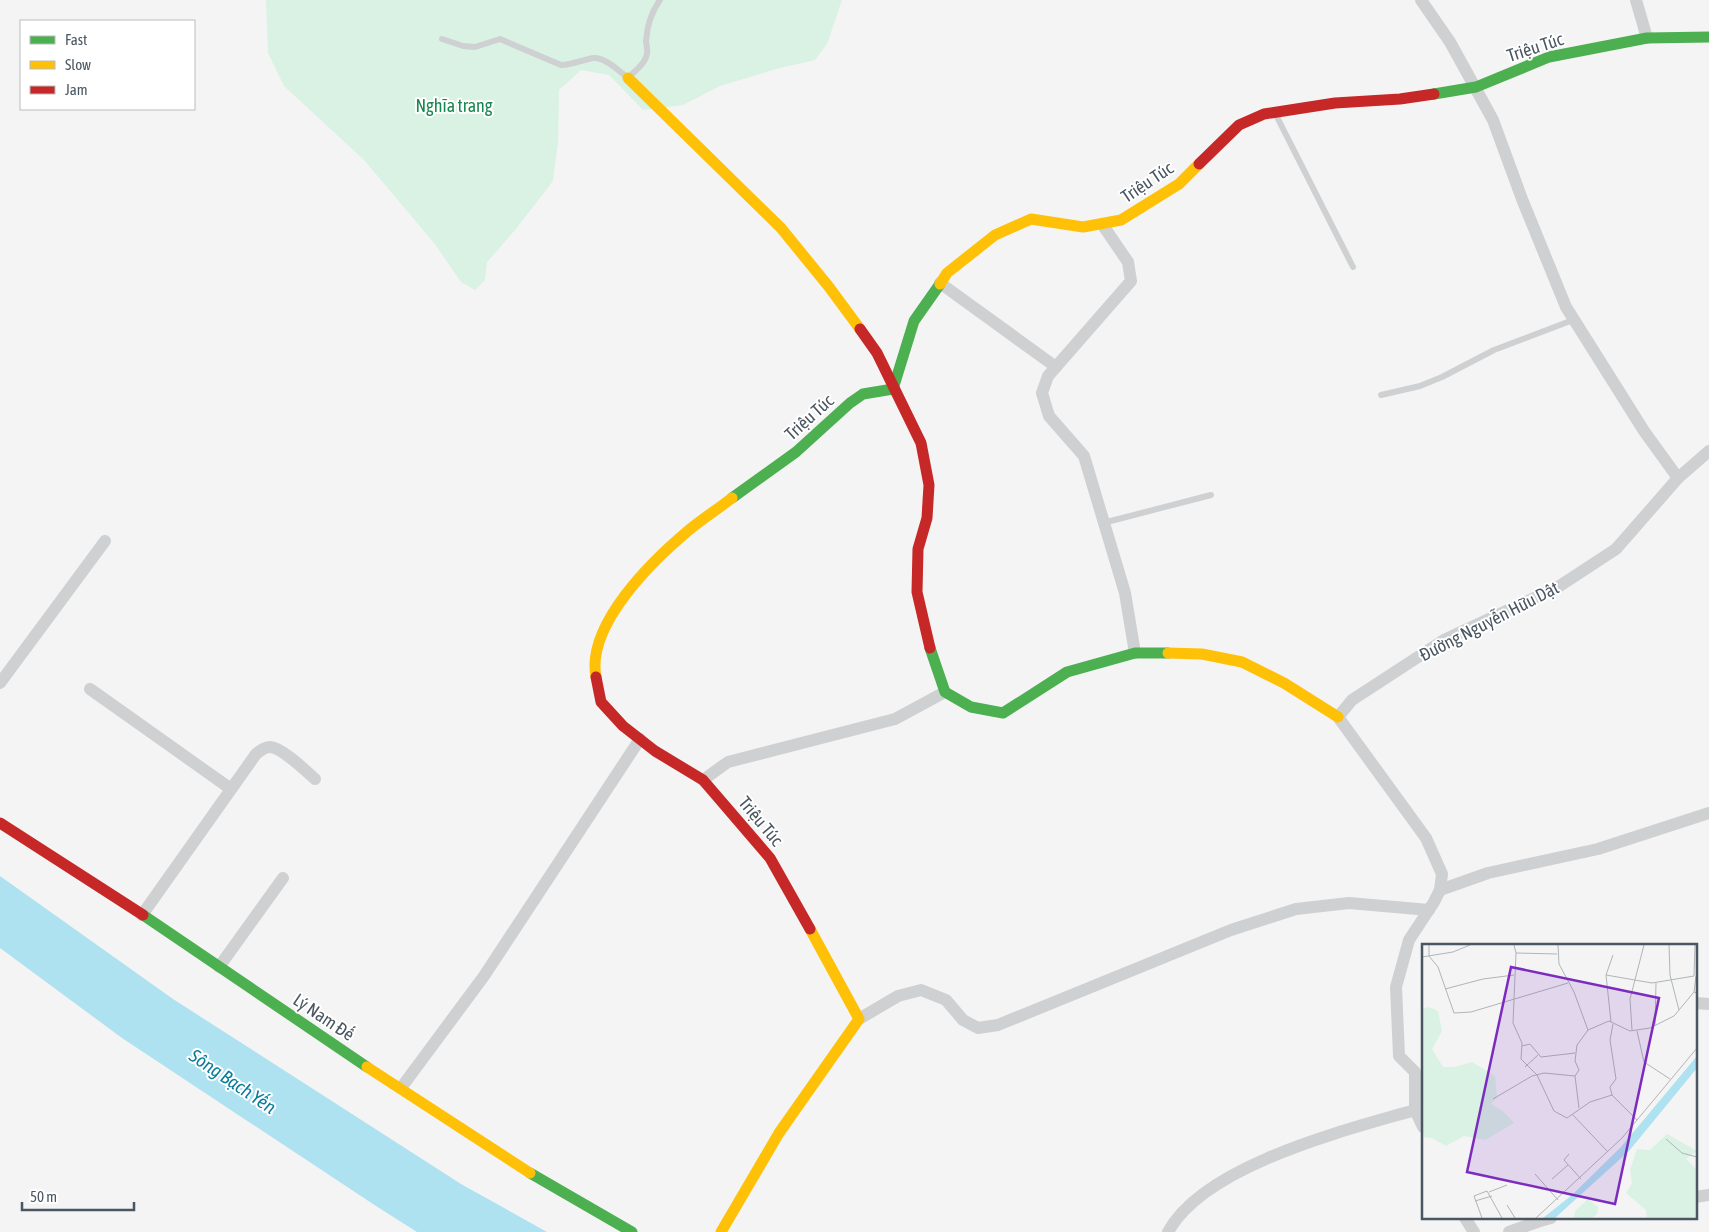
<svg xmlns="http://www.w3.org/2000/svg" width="1709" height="1232" font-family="'Asap Condensed',sans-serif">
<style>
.green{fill:#d9f2e3}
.water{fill:#aee2f0}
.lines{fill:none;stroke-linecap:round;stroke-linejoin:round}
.lane{stroke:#ced0d2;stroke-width:6}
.street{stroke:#ced0d2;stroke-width:12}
.fast{stroke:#4caf50;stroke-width:11}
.slow{stroke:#ffc107;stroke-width:11}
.jam{stroke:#c62828;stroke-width:11}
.labels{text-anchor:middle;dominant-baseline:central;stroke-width:4;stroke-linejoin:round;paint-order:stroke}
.street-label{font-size:18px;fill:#4a5661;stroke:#fff}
.park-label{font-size:18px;fill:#17864f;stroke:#fff}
.water-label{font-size:19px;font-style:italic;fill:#0c7c9b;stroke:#fff}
.inset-road{fill:none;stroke:#b0b5b9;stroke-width:1}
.view{fill:#7b2cbf;fill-opacity:0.15;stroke:#7b2cbf;stroke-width:2.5}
.inset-edge{fill:none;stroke:#4a5661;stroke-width:2.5}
</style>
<rect width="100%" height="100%" fill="#f4f4f4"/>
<polygon class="green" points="266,0 842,0 827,44 815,60 776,69 720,86 683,105 643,110 609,75 581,70 559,90 558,142 553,181 515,230 487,262 485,280 475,290 461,282 434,243 364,160 284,86 268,53"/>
<polygon class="water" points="0,876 173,999 461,1184 547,1232 417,1232 376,1206 122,1038 0,948"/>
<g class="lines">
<g class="lane">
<path d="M442 39 463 46 475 47 500 39 561 65C572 65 582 60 593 58 605 57 619 71 628 78 635 71 646 63 647 53 648 49 646 45 646 41 647 27 652 11 660 0"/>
<polyline points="1275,113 1353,267"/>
<polyline points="1381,395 1420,386 1442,377 1494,350 1573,320"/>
<polyline points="1103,523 1211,495"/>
</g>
<g class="street">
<polyline points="1421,0 1450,42 1493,120 1522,199 1566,307 1644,431 1678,478"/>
<polyline points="1636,0 1647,38"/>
<polyline points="1102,224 1128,262 1131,281 1048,376 1042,393 1049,416 1084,456 1125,593 1135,653"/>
<polyline points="940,283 1056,367"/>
<polyline points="0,683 105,541"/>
<polyline points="90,689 231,789"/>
<polyline points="703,780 728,762 895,719 945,692"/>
<polyline points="1440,890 1488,873 1598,849 1709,813"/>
<path d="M142 915 256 754C260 751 264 747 270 747 281 747 306 771 315 779"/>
<polyline points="219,967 283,878"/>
<polyline points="1695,1003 1709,1004"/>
<polyline points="859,1019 898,996 921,990 946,1000 963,1020 978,1028 998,1025 1231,930 1296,909 1349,903 1429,910"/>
<polyline points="401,1088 484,976 640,739"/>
<polyline points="1423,1127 1415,1110 1415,1072 1399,1056 1396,987 1409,940 1434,902 1440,890 1442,874 1426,838 1338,717 1352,700 1444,640 1558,587 1616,549 1678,478 1709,451"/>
<polyline points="1695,1197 1709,1195"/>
<polyline points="1465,1218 1474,1232"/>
<path d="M1168 1232C1204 1165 1346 1130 1415 1110"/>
<polyline points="1509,1232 1540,1221 1551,1218"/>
</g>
<g class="fast">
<polyline points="1434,94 1476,87 1549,57 1647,38 1709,37"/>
<polyline points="732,498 796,452 850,403 863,394 893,389 914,321 940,284"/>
<polyline points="930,648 945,692 971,707 1003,713 1067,672 1135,653 1168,653"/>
<polyline points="143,915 367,1067"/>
<polyline points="530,1173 632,1232"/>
</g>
<g class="slow">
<polyline points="628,78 781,228 829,287 860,329"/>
<polyline points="940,284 947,273 995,235 1031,219 1083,227 1121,220 1179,184 1199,164"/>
<polyline points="1168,653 1202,654 1242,662 1284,683 1338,717"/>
<path d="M596 677C586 625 652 561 689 530 702 519 718 509 732 498"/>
<polyline points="367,1067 530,1173"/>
<polyline points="721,1232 779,1133 859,1019 810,929"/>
</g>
<g class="jam">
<polyline points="1199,164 1239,125 1264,114 1335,103 1400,99 1434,94"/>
<polyline points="860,329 877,353 921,443 929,485 927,518 918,549 917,592 930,648"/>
<polyline points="596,677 601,702 623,726 655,751 703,780 770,858 810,929"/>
<polyline points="0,823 143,915"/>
</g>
</g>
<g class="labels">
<g class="street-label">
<text transform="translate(1535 47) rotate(-18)">Triệu Túc</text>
<text transform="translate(1147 182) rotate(-34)">Triệu Túc</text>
<text transform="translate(809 417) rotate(-42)">Triệu Túc</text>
<text transform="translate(1489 621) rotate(-27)">Đường Nguyễn Hữu Dật</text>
<text transform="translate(761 821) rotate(50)">Triệu Túc</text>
<text transform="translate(324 1017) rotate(34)">Lý Nam Đế</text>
</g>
<g class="park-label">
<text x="454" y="105">Nghĩa trang</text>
</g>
<g class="water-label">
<text transform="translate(233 1081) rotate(34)">Sông Bạch Yến</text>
</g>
</g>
<g transform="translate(1422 944)">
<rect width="275" height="275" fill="#f4f4f4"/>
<path d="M7 63 16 67 20 87 10 105 21 123H33L50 118 73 132 75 154 69 160 81 167 92 179 63 196 42 192 24 202 10 194 0 193V65ZM245 190 275 207 264 215 275 226V274H225L224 266 204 249 210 239 208 226 215 205 228 206ZM166 255 176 263 175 270 170 274H152L153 267Z" fill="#d9f2e3"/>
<path d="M275 112V124L207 207 133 274H121L150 251 199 203Z" fill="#aee2f0"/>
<path class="inset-road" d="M7 1V12L16 23 32 69 49 68 146 39M92 1 94 9 135 10M136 1 137 20 152 48 166 86 187 77 208 87 228 84 252 72 272 48 275 49M247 1 248 31 257 66M94 9 91 79 100 99 99 115 115 131 132 167 145 174 168 158 190 151 215 176M0 13 31 8 48 1M184 31 230 39 272 32 273 1M23 45 61 35 92 31M272 48 274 32M189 78 184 31 191 11M233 82 234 39M210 86 208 55 222 1M215 87 222 118 248 135M100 102 108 100 119 113 153 109M103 123 116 111M153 132 157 164M190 151 188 143 194 135 188 96 191 80M71 155 110 132 122 129 153 132 157 126 153 117 155 101 166 86M150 170 186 208M244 195 260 209 275 213M147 210 142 216 159 235M113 230 136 256M130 235 146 221M67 248 85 241M53 257 70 252M85 261 93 274M60 274 52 252 65 247 80 274M114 274 200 194 275 104"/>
<path class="view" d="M89 23 237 54 193 260 45 228Z"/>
<rect width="275" height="275" class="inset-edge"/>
</g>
<rect x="20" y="20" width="175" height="90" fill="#ffffff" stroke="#b7bbc0"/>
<rect x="30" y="36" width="25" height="8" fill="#4caf50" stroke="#b7bbc0"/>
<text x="65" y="45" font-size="15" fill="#4a5661">Fast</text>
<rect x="30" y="61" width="25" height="8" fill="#ffc107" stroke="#b7bbc0"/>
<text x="65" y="70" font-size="15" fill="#4a5661">Slow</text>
<rect x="30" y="86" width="25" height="8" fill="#c62828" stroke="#b7bbc0"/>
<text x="65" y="95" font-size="15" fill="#4a5661">Jam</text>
<path d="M22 1202v8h112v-8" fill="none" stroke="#4a5661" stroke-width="2.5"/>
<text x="30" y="1202" font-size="15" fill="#4a5661" stroke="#ffffff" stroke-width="4" paint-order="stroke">50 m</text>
</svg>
